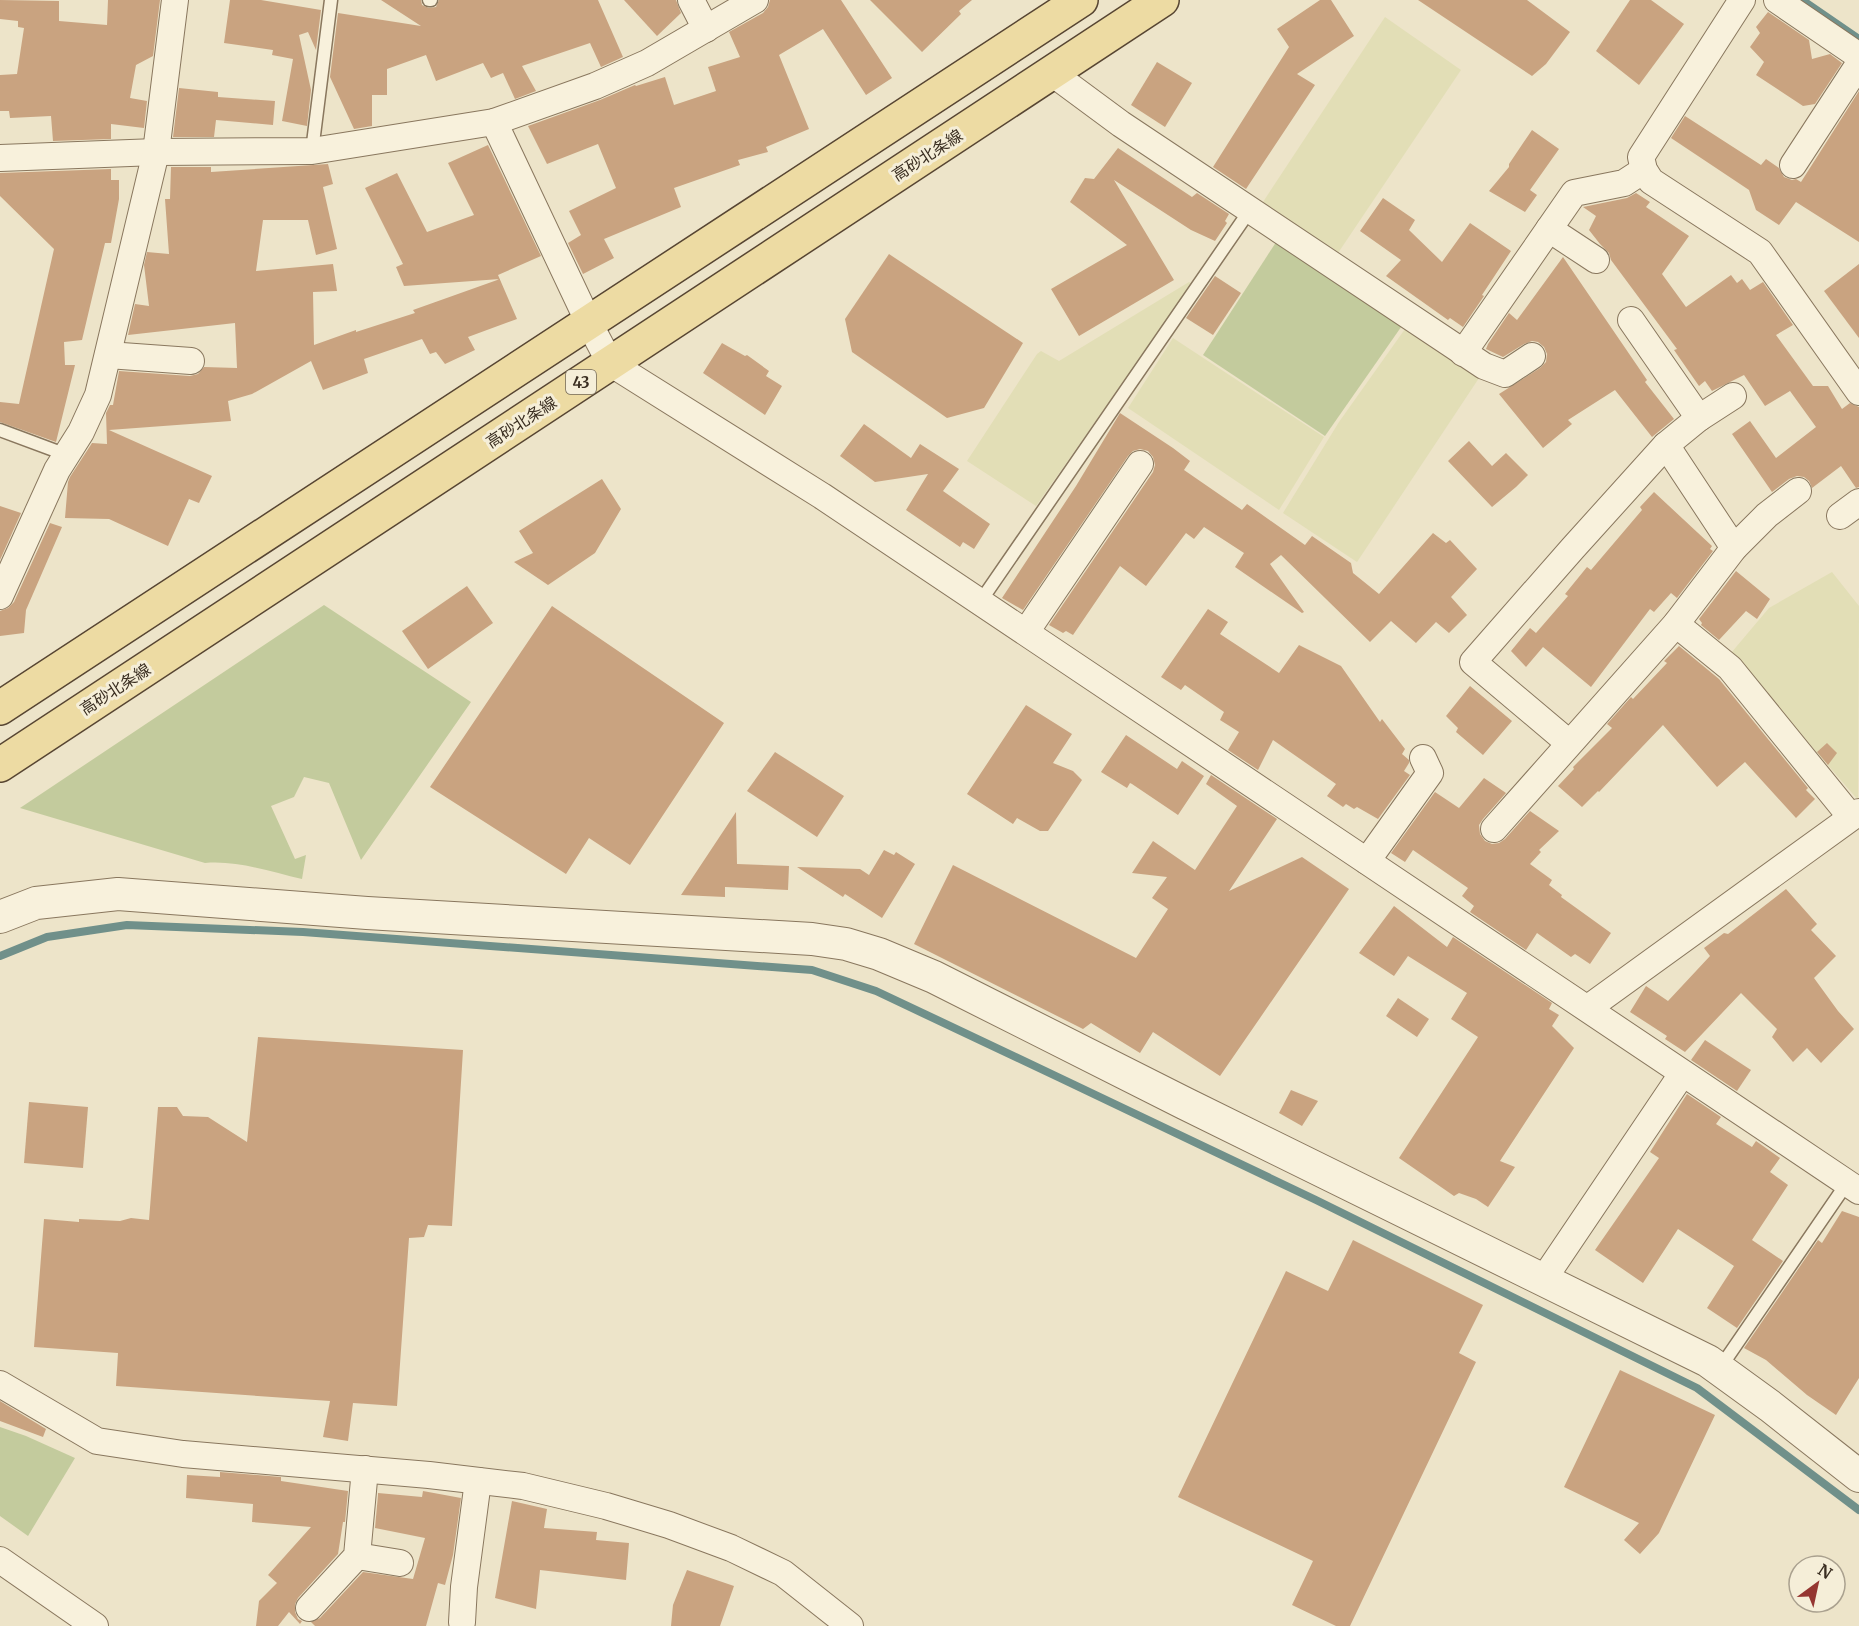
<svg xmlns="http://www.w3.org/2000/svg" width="1859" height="1626" font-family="Merriweather,'Noto Sans JP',serif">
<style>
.farmland{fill:#e2deb6}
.green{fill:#c3cb9d}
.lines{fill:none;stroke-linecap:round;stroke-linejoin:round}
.stream{stroke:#70908a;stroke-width:8}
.building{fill:#c9a380}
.service-casing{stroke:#89775e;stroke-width:15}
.minor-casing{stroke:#89775e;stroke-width:28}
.tertiary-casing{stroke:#89775e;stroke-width:34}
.primary-casing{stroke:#574532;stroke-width:36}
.service{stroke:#f8f1dc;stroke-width:12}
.minor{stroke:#f8f1dc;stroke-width:26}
.tertiary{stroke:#f8f1dc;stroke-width:32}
.primary{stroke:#eddba3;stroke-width:33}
.labels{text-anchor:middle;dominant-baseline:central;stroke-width:6;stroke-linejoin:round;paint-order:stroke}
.shield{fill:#f5eed8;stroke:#726858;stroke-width:1.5}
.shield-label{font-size:15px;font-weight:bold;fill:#3a2e21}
.street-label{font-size:16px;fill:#3a2e21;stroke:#f5eed8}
</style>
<rect width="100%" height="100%" fill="#ede4c9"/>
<g class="farmland">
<polygon points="1385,17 1461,70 1336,256 1261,205"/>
<polygon points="1189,282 1192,284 1036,506 967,461 1037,354 1041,351 1059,361"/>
<polygon points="1410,322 1483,372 1357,562 1283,513 1339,422"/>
<polygon points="1173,338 1324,437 1279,510 1128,408"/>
<polygon points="1832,572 1859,606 1858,800 1731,653 1769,608"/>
</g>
<g class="green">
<polygon points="1280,236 1406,320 1325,436 1203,355"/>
<path d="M324 605 471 702 361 860 329 783 304 777 294 797 271 806 295 859 306 855 302 879C271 872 237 860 205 863L20 808Z"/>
<polygon points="0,1427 26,1436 75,1458 28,1536 0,1516"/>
</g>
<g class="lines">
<g class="stream">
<polyline points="1802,0 1859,39"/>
<polyline points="0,956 47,937 127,925 303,932 812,970 876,991 1060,1078 1316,1200 1697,1388 1859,1510"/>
</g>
</g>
<g class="building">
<polygon points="0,0 59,1 59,21 107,25 108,0 160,0 153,56 136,65 130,98 147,101 144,128 111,124 111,139 53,141 51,116 10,118 9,111 0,111 0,75 17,74 24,28 18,27 18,21 0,19"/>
<polygon points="230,0 261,0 321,10 316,50 308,32 299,35 311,90 307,126 282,121 293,59 272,55 273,50 224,43"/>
<polygon points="381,0 421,0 422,5 429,8 436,7 439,0 598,0 623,57 601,67 590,43 522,66 536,91 515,99 503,73 491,78 483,63 436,81 426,55 387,69 387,95 372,95 372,126 354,129 330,77 338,13 421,26"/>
<polygon points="624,0 676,0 681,13 657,36"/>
<polygon points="770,0 841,0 892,78 866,95 823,29 779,55 809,129 766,147 768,152 738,160 740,165 674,188 681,207 604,239 614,258 583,274 568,243 581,235 569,211 616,188 598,144 547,164 528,126 600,100 635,85 636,86 665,77 674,105 716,91 708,67 740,57 729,32 763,13 768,7"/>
<polygon points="870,0 972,0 959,11 961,14 922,52"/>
<polygon points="1320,0 1331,0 1354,36 1297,74 1315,85 1246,189 1213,167 1289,47 1277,29"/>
<polygon points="1418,0 1527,0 1570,32 1546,64 1532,76"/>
<polygon points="1630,0 1651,0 1684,24 1639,85 1596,51"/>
<polygon points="1768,12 1809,40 1812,59 1830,54 1842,63 1815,104 1803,106 1756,75 1764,62 1750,47 1760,33 1756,27"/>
<polygon points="1157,62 1192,83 1165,127 1131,105"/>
<polygon points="179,88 218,92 218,97 275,101 273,125 216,120 214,137 173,137"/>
<polygon points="1859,91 1859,242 1796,202 1779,225 1756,210 1749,190 1671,138 1685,116 1761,165 1766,159 1779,168 1784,177 1792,180 1796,179 1801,182"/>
<polygon points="1532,130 1559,149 1530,190 1537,195 1525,212 1489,191 1509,167 1509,164"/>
<polygon points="488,145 541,256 498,275 517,319 468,337 475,350 445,364 436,352 430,354 422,339 364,359 368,373 323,390 311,361 252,394 228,401 231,421 109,430 212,476 199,503 189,499 168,546 109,519 65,518 68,482 70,477 92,443 107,444 106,413 110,405 113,405 119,371 190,376 198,374 204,367 237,368 235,323 128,335 135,304 149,306 144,265 147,252 169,254 165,199 170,199 171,167 211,167 211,172 328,164 333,184 323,187 337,249 316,255 308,220 263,220 256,271 333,264 337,291 313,292 314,345 356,330 356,332 415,313 413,310 500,279 404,286 396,267 403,264 365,188 397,173 427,232 474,215 448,163"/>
<polygon points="1118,148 1192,197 1197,193 1229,214 1225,221 1227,223 1215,241 1191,230 1114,180 1174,280 1079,336 1051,289 1127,245 1070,202 1085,178 1094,179"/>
<polygon points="111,169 111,180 119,180 119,199 111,243 105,243 82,340 64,342 65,365 75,365 56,442 0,422 0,402 19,404 54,249 0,196 0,173"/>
<polygon points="1636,193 1650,202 1646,207 1689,236 1662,274 1686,307 1731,275 1737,283 1742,279 1750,290 1763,282 1793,325 1776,335 1813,386 1828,386 1842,409 1850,403 1859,407 1859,487 1856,488 1841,466 1812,488 1809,481 1804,477 1797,476 1789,479 1772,492 1732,434 1750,421 1776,458 1816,427 1790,391 1765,406 1744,375 1712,391 1705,381 1699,386 1674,350 1677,349 1611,260 1609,253 1600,244 1589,230 1596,216 1583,207 1627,198"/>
<polygon points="1383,198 1415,220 1409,230 1442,262 1470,223 1511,251 1482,295 1484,296 1463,327 1450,318 1448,320 1386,276 1401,260 1360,231"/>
<polygon points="889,254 1023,343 984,408 947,418 852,352 845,319"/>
<polygon points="1563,257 1647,380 1645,382 1674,419 1652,437 1615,390 1568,420 1572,424 1543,448 1499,394 1540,368 1546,362 1547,354 1544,347 1538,342 1532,341 1524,344 1503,357 1486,349 1488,344 1509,313 1517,320"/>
<polygon points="1859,264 1859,338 1824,291"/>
<polygon points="1215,276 1241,293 1213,335 1186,318"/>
<polygon points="722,343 745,356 747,355 769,371 766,376 782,386 765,415 703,373"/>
<polygon points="1120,413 1173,448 1190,461 1184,470 1242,510 1247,504 1305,545 1312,536 1351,563 1353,573 1379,594 1433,533 1446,543 1450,540 1477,569 1451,597 1467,615 1449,633 1436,622 1416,643 1391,621 1370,642 1281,555 1270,564 1304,612 1302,613 1235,567 1244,553 1204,527 1194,539 1186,533 1146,586 1120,566 1073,635 1066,631 1063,633 1049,625 1153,472 1155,465 1153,457 1148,451 1140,449 1133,451 1128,456 1023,610 1002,598 1076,486"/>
<polygon points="864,424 911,458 920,444 959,469 943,491 990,524 974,549 963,542 960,547 906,510 928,474 875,482 840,456"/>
<polygon points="1469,441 1492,466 1506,453 1528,475 1516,487 1492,507 1448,461"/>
<polygon points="602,479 621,509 595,553 548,585 514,562 533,553 519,531"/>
<polygon points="1654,492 1712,546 1710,549 1713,551 1677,598 1671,593 1654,612 1650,609 1591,687 1543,647 1526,667 1511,651 1530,628 1536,633 1568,596 1565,594 1587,567 1591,570 1642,510 1640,507"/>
<polygon points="0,506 21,513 0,560"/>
<polygon points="50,523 62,527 26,610 24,633 0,636 0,611 8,608 14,602"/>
<polygon points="1736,571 1770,599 1757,619 1746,611 1719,640 1701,625 1702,623 1699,619"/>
<polygon points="467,586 493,623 428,669 402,631"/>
<polygon points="552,606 724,723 630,865 589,838 566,874 430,787"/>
<polygon points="1208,609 1228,622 1220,634 1279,673 1299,645 1341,666 1380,722 1382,719 1405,749 1402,754 1409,760 1409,763 1404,771 1410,775 1378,819 1357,807 1354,809 1346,804 1343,807 1327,796 1336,784 1273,740 1258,770 1228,750 1239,732 1220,720 1224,712 1185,685 1181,690 1161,677"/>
<polygon points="1679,646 1719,679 1808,788 1806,790 1815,799 1796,818 1745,762 1717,787 1663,725 1599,792 1598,791 1582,807 1558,786 1574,769 1573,767 1612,728 1607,724 1631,697 1633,699 1667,663 1664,661"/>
<polygon points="1470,686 1512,721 1483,755 1456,732 1458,728 1446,716"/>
<polygon points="1026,705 1072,734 1053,763 1073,771 1082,780 1048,831 1040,831 1017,818 1013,824 967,794"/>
<polygon points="1126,735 1177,769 1182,761 1204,776 1178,815 1132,784 1130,783 1127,788 1101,772"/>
<polygon points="1827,743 1837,753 1828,765 1817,752"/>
<polygon points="775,752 844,796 817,837 747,791"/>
<polygon points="1211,775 1277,819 1229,891 1302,857 1349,889 1220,1076 1153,1032 1140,1053 1091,1023 1083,1029 914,944 953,865 1136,958 1168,909 1152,898 1167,877 1132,873 1153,841 1195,870 1237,806 1206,784"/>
<polygon points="1484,778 1506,793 1483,819 1479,825 1480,834 1485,841 1492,844 1499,843 1505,839 1530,811 1559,831 1539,850 1541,852 1530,864 1552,880 1549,885 1562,895 1561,897 1611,933 1590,964 1575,954 1571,957 1537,933 1526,950 1470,912 1474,906 1462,896 1468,888 1413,850 1405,862 1391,853 1435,792 1459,808"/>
<polygon points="736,812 737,864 789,866 788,890 725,887 725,897 681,895"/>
<polygon points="884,850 894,855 896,852 915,864 882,918 845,894 843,897 797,867 860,869 869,875"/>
<polygon points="1786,889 1817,924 1811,930 1836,956 1814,978 1838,1011 1854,1029 1821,1063 1807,1048 1793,1062 1772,1037 1777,1029 1741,993 1685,1052 1665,1039 1667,1036 1630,1012 1646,986 1668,1001 1710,956 1704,948 1724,933 1728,934"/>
<polygon points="1394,906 1447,947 1453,937 1552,1003 1549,1009 1559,1015 1552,1026 1574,1048 1500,1161 1515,1167 1488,1207 1476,1199 1459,1193 1454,1196 1399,1158 1478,1037 1451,1019 1467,993 1408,956 1394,976 1359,953"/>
<polygon points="1398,998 1429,1019 1417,1037 1386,1016"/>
<polygon points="258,1037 463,1050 452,1226 428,1225 424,1237 409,1238 397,1406 353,1403 348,1441 323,1437 330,1401 116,1386 118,1353 34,1347 44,1219 79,1222 79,1219 120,1221 131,1218 149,1220 158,1107 177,1107 183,1116 208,1117 247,1142"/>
<polygon points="1705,1040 1751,1070 1737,1091 1691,1060"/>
<polygon points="1291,1090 1318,1101 1302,1126 1279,1113"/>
<polygon points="1687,1094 1721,1117 1716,1124 1752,1147 1756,1141 1780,1158 1770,1172 1788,1185 1752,1240 1783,1261 1737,1328 1707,1308 1734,1266 1678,1229 1643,1283 1595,1250 1659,1158 1650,1152"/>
<polygon points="29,1102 88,1107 83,1168 24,1163"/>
<polygon points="1842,1211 1859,1217 1859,1378 1836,1415 1807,1395 1766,1360 1744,1348 1818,1240 1822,1243"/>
<polygon points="1353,1240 1483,1305 1459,1353 1476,1362 1350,1626 1336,1626 1292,1605 1313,1561 1178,1497 1286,1271 1328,1291"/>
<polygon points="1620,1370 1715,1415 1659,1533 1640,1554 1624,1540 1639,1523 1564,1487"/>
<polygon points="0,1401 46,1429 43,1437 0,1421"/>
<polygon points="220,1472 281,1477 281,1481 348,1491 345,1522 343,1522 338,1554 298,1598 295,1604 295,1612 298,1619 302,1621 300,1624 289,1612 278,1626 256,1626 259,1601 277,1583 268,1575 311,1527 252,1522 253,1504 186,1498 187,1475 220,1477"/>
<polygon points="423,1491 461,1498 453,1555 445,1585 438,1583 426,1626 315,1626 311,1622 320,1618 363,1572 413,1579 425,1538 375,1528 378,1495 378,1493 422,1497"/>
<polygon points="512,1501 547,1509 544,1528 597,1532 596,1540 629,1543 626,1580 540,1570 536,1609 495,1598"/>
<polygon points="687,1570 734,1586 720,1626 671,1626 673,1605"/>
</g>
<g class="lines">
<g class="service-casing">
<g id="service">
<polyline points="429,0 431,0"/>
<polyline points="312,151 331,0"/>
<polyline points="0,430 67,455"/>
<polyline points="980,602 1250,210"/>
<polyline points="1720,1368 1847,1183"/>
</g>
</g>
<g class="minor-casing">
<g id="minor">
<polyline points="691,0 706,29"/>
<polyline points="1742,0 1641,157 1644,170 1651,181 1760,252 1859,392"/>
<polyline points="1777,0 1859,56"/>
<polyline points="1052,73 1121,124 1484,366 1505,374 1532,356"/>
<polyline points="494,122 589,323 610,363 822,496 1859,1191"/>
<polyline points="0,158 156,152 312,151 494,122 595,86 647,63 755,0"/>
<polyline points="1793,165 1859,64"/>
<polyline points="1549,229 1596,260"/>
<polyline points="1631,320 1699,418"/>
<polyline points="1463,353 1574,193 1624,183 1644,170"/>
<polyline points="108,355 191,361"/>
<polyline points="1666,445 1734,548"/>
<polyline points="1840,516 1859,502"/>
<polyline points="0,596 57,470 81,432 98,395 156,152 175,0"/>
<polyline points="1676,624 1730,668 1851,817"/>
<polyline points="1026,632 1140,464"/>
<polyline points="1569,743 1473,662 1573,548 1666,445 1699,418 1733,396"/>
<polyline points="1494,829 1676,624 1734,548 1767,515 1798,491"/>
<polyline points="1367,861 1430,773 1423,758"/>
<polyline points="1588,1008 1859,812"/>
<polyline points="1543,1280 1682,1074"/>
<polyline points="0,1384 97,1441 183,1454 429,1475 523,1486 606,1506 669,1525 731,1548 783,1573 850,1626"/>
<polyline points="357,1556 400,1563"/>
<polyline points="0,1560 95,1626"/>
<polyline points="309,1608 357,1556 365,1469"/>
<polyline points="462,1622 464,1587 478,1481"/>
</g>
</g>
<g class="tertiary-casing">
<polyline id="tertiary" points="0,917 36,903 118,894 367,913 812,939 846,944 879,954 934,977 1184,1103 1708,1361 1770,1406 1859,1476"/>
</g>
<g class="primary-casing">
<g id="primary">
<polyline points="0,708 1081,0"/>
<polyline points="0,765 1162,0"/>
</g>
</g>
<use href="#service" class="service"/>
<use href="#minor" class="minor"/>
<use href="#tertiary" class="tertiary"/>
<use href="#primary" class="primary"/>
</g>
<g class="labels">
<rect class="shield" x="566" y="370" width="30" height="24" rx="4.5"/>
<g class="shield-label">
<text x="581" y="382">43</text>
</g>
<g class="street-label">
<text transform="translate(927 155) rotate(-33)">高砂北条線</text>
<text transform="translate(521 422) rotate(-33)">高砂北条線</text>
<text transform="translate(115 689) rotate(-33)">高砂北条線</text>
</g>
</g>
<g transform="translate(1817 1584) rotate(33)"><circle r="28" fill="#f5eed8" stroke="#aaa18f" stroke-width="1.5"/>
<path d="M0-4.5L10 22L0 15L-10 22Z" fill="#953631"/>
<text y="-9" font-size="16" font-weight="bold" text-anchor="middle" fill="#3a2e21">N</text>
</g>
</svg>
